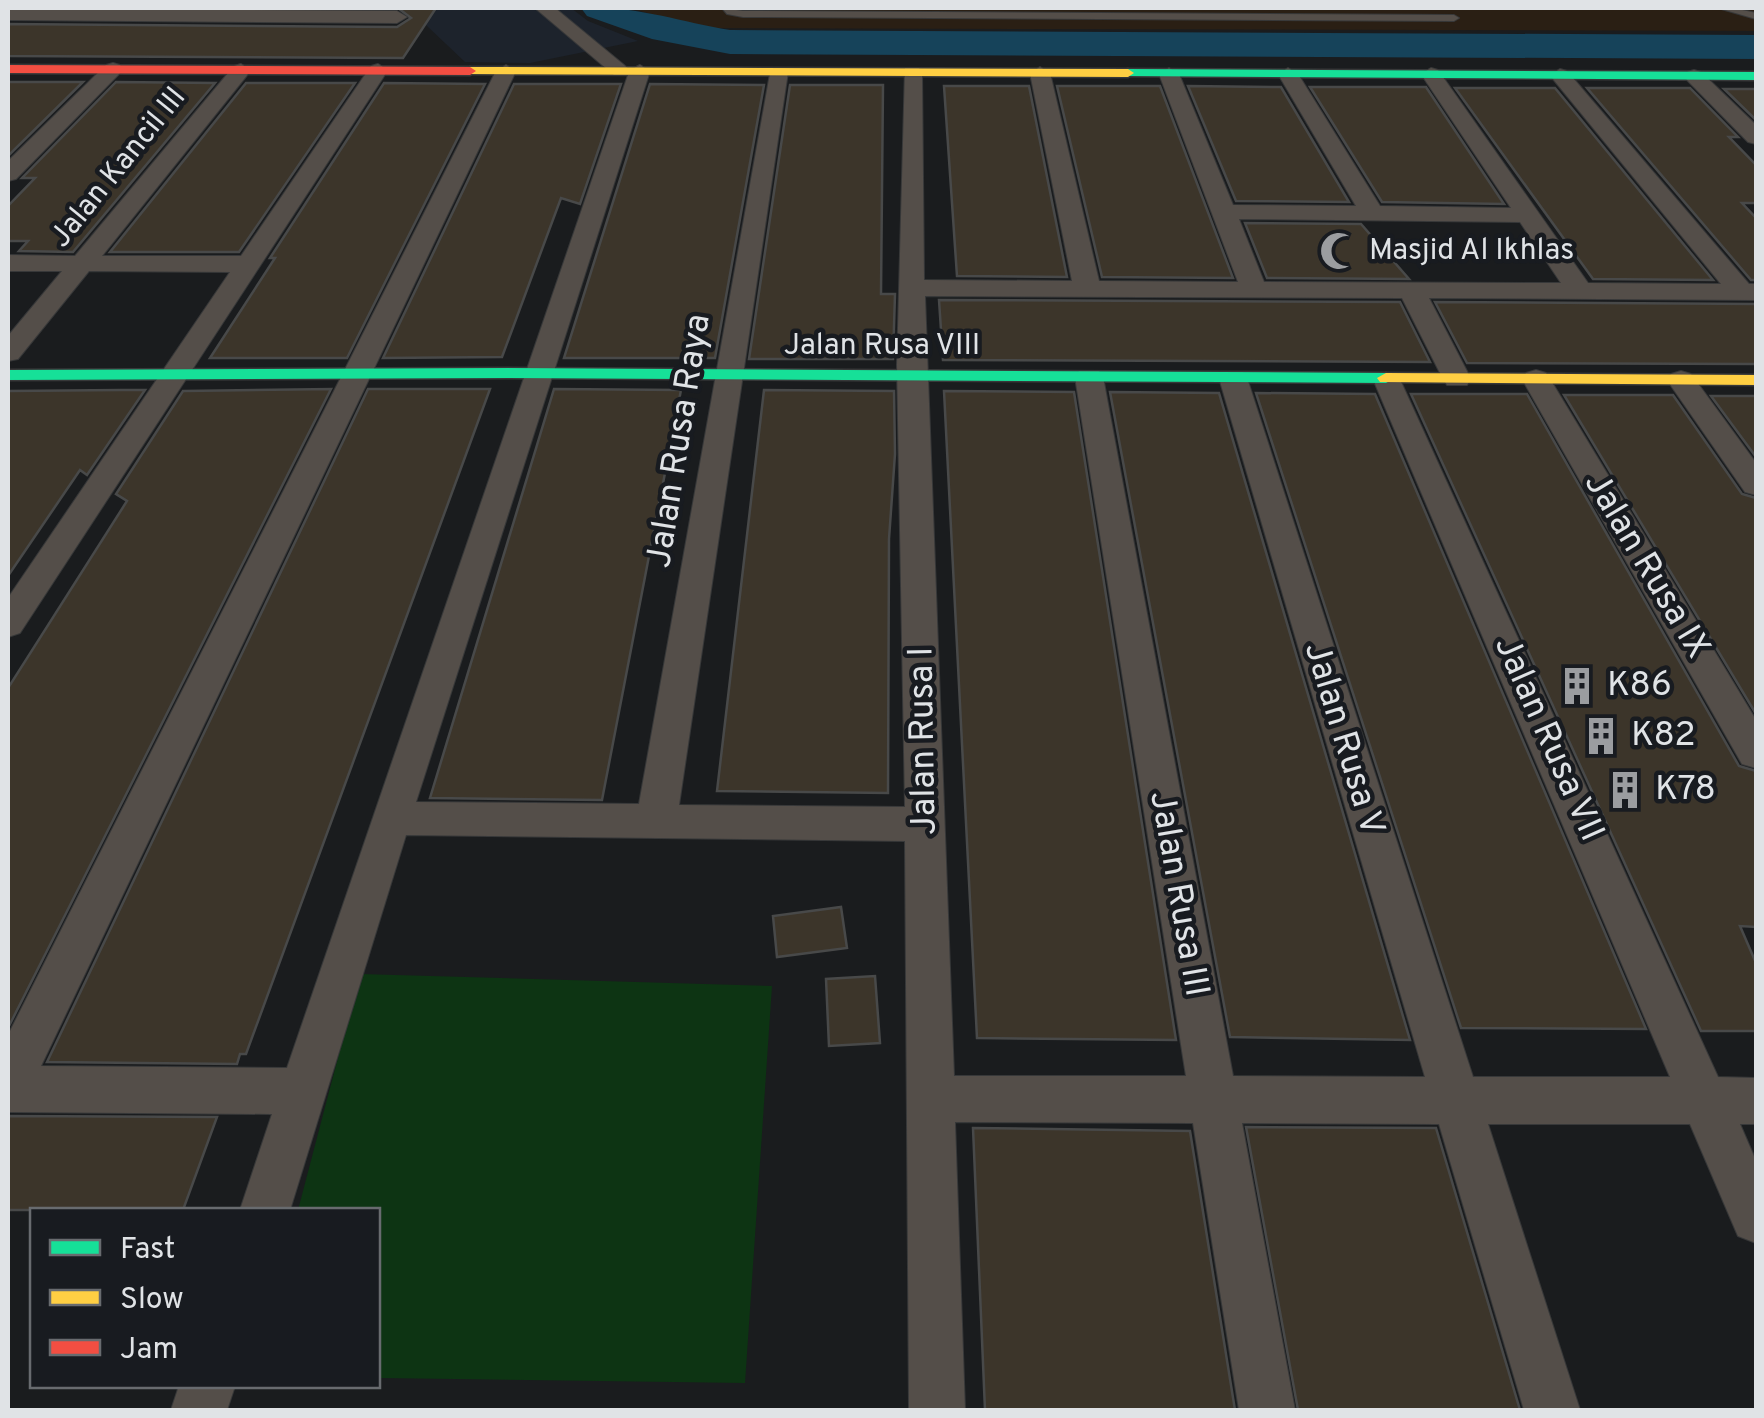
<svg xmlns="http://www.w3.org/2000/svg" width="1764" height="1418" font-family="Overpass,sans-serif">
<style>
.built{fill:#1d232c}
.industrial{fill:#2a1f14}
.green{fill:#0d3413}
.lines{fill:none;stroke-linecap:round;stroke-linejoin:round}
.river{fill:#16435a;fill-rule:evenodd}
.building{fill:#3c352a;stroke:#484949;stroke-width:2.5}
.lane-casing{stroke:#373839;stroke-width:2}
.street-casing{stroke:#373839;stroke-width:2}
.fast-casing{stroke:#373839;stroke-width:3}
.slow-casing{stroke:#373839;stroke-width:3}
.jam-casing{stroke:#373839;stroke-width:3}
.lane{fill:#544e49;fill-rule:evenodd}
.street{fill:#544e49;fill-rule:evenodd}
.fast{fill:#16e098;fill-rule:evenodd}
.slow{fill:#ffcf43;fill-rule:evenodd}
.jam{fill:#f24e42;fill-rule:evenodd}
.labels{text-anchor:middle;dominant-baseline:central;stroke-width:9;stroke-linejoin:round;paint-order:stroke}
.far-street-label{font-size:30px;fill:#e0e3e6;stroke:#181b20}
.far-poi-label{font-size:30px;fill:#e0e3e6;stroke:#181b20;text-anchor:start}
.street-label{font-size:35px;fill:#e0e3e6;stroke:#181b20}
.poi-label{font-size:35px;fill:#e0e3e6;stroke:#181b20;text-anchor:start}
</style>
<rect width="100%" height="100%" fill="#1a1c1e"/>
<polygon class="built" points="408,8 571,8 588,21 638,41 530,63 465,62"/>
<polygon class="industrial" points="629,8 1756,8 1756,31 703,28"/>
<polygon class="green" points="360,974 772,986 745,1383 378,1378 378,1210 298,1210"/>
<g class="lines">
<path class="river" d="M581 8C635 5 677 21 730 30L1756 35V59L730 54 652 39 587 16Z"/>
</g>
<g class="building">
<polygon points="398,8 436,8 403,58 8,56 8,24 397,27 411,18"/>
<polygon points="8,82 83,82 8,156"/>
<polygon points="116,82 215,83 73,252 19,251 28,241 8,241 8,206 35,178 22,178"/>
<polygon points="246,83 355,83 239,252 110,252"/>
<polygon points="384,83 485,84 347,358 210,358 275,258 270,258"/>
<polygon points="514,84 621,84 580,204 561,198 502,357 383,358"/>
<polygon points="650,84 764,85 715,358 564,358"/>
<polygon points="790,85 883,85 881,294 895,294 893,359 749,359"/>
<polygon points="944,86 1029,86 1067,277 957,276"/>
<polygon points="1057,86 1160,86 1233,278 1102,277"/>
<polygon points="1188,86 1281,87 1349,202 1236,201"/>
<polygon points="1310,87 1426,87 1504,204 1382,202"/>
<polygon points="1455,88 1555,88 1713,280 1593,279"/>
<polygon points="1587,88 1690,88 1738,137 1729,137 1756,165 1756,203 1742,203 1756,218 1756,280 1751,280"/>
<polygon points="1724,89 1756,89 1756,120"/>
<polygon points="1245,223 1361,224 1409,279 1267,278"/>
<polygon points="939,300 1400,302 1430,362 943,360"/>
<polygon points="1435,302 1756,304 1756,364 1467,363"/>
<polygon points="331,389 8,1028 8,688 127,501 116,494 183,391"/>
<polygon points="368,389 490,389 246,1054 240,1054 237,1064 47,1062"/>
<polygon points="554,389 681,390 602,800 430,798"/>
<polygon points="121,390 145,390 87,475 80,470 8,576 8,391"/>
<polygon points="764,390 894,391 895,454 889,539 888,793 717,791"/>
<polygon points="944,391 1074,392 1176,1040 977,1038"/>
<polygon points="1110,392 1219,393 1410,1040 1230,1037"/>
<polygon points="1256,393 1375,394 1646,1029 1461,1028"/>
<polygon points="1411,394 1527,394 1739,766 1756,771 1756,927 1740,926 1756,963 1756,1031 1701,1031"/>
<polygon points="1564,395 1673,395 1742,494 1756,498 1756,714"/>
<polygon points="1711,396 1756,396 1756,457"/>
<polygon points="841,907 847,948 777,957 773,916"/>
<polygon points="875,976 880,1043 829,1046 826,979"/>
<polygon points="8,1116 217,1117 183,1210 8,1210"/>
<polygon points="1246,1127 1436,1128 1520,1410 1298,1410"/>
<polygon points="973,1128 1190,1131 1235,1410 985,1410"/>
</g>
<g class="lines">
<g class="lane-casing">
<g id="lane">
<polygon points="722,8 743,11 1454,15 1459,18 1454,21 743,17 727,14"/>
<polygon points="1718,8 1733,8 1756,13 1756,19"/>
</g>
</g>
<g class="street-casing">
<g id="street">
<polygon points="8,8 397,11 407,17 397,23 8,20"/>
<path d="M535 8H555L630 70 640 65 650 71 416 802 639 804 771 68H785L788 72 679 805 905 807 897 365 905 68H919L922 72 924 280 1072 281 1030 73 1040 67 1050 73 1099 281 1238 282 1159 74 1169 68 1179 74 1233 205 1356 206 1278 74 1288 68 1298 74 1380 206 1511 208 1421 74 1431 68 1438 70 1588 283 1721 284 1553 79 1550 75 1560 69 1567 71 1749 284H1756V300L1429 298 1471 379 1467 385H1447L1443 379 1402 298 925 296 954 1076H1186L1075 377 1079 371H1099L1103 377 1233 1076 1425 1077 1219 378 1223 372H1243L1247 378 1473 1077H1670L1373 379 1377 373H1397L1718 1077 1756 1078V1124H1740L1756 1161V1243L1738 1236 1690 1124H1488L1580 1410H1524L1439 1124 1242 1123 1295 1410H1239L1193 1123 955 1122 965 1410H909L905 841 406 835 290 1210H240L272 1114 8 1112V1035L496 71 506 65 516 71 41 1066 287 1068 628 75H614ZM1239 219 1520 222 1561 283 1264 282Z"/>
<polygon points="113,63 120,65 123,69 120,73 16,179 8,181 8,161 106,65"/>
<polygon points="241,64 251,70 248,74 102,256 241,256 371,66 378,64 388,70 20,633 8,637 8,598 230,272 89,271 18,359 8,361 8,336 62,271 8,271 8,255 75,256 234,66"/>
<polygon points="1694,70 1701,72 1756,125 1756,144 1748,142 1687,80 1684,76 1687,72"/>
<polygon points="1536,370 1546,373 1550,379 1756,720 1756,768 1742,764 1522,379 1526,373"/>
<polygon points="1681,371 1691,374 1756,463 1756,495 1745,492 1667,380 1671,374"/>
<polygon points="179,1386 235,1386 227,1410 171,1410"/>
</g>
</g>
<g class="fast-casing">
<g id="fast">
<polygon points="1128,69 1756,72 1756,80 1124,76 1124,70"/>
<polygon points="508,368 1386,373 1395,378 1386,383 508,378 8,380 8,370"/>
</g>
</g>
<g class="slow-casing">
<g id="slow">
<polygon points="470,67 1128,69 1134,73 1128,77 466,74 464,71"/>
<polygon points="1386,373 1756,375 1756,385 1380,382 1377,378"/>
</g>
</g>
<g class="jam-casing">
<polygon id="jam" points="8,65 470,67 476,71 470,75 8,73"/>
</g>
<use href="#lane" class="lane"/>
<use href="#street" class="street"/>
<use href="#fast" class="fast"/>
<use href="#slow" class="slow"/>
<use href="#jam" class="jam"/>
</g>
<defs>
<g id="mosque-bare" transform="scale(3)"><path d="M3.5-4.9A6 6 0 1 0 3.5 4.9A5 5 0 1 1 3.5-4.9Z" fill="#9b9da0" stroke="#181b20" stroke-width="2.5" paint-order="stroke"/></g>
<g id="building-bare" transform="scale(3)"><path d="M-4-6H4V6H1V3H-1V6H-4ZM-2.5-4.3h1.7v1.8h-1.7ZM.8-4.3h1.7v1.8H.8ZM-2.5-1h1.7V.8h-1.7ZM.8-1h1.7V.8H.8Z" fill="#9b9da0" stroke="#181b20" stroke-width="2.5" paint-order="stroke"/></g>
</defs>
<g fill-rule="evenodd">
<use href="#mosque-bare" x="1339" y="251"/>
<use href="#building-bare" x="1577" y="686"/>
<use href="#building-bare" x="1601" y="736"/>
<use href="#building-bare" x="1625" y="790"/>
</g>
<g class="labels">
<g class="far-street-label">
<text transform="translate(119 168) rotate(-51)">Jalan Kancil III</text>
<text x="882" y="346">Jalan Rusa VIII</text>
</g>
<g class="far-poi-label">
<text x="1369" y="251">Masjid Al Ikhlas</text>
</g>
<g class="street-label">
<text transform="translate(680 441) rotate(-81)">Jalan Rusa Raya</text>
<text transform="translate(1646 566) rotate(59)">Jalan Rusa IX</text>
<text transform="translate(1343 739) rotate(73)">Jalan Rusa V</text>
<text transform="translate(1548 739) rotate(66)">Jalan Rusa VII</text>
<text transform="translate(924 741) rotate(-91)">Jalan Rusa I</text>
<text transform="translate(1178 894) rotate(80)">Jalan Rusa III</text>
</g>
<g class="poi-label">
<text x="1607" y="686">K86</text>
<text x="1631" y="736">K82</text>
<text x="1655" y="790">K78</text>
</g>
</g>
<rect width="1764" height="1418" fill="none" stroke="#e0e3e6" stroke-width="20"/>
<rect x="30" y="1208" width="350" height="180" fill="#181b20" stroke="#686b6f" stroke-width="2.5"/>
<rect x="50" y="1240" width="50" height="15" fill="#16e098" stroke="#686b6f" stroke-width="2.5"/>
<text x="120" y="1258" font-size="30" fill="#e0e3e6">Fast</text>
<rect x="50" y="1290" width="50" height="15" fill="#ffcf43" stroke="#686b6f" stroke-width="2.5"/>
<text x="120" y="1308" font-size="30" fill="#e0e3e6">Slow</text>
<rect x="50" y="1340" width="50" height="15" fill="#f24e42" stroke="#686b6f" stroke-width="2.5"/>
<text x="120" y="1358" font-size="30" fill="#e0e3e6">Jam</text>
</svg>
